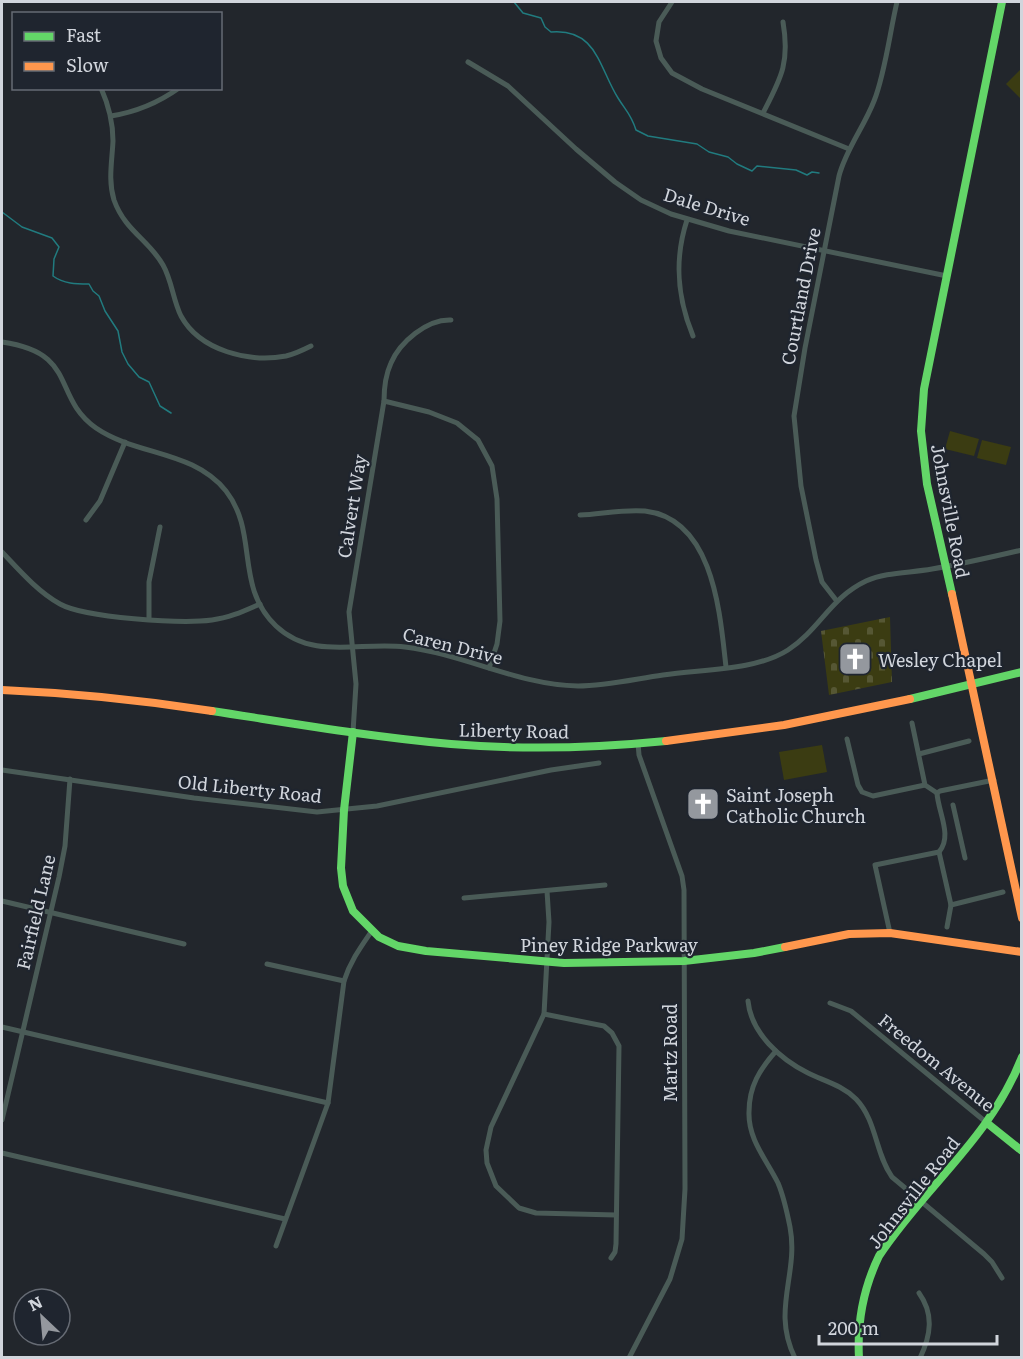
<svg xmlns="http://www.w3.org/2000/svg" width="1023" height="1359" font-family="Literata,serif">
<style>
.grass{fill:#3b3c12}
.cemetery{fill:url(#cemetery-stones)}
.lines{fill:none;stroke-linecap:round;stroke-linejoin:round}
.stream{stroke:#217b7f;stroke-width:1.5}
.street{stroke:#4a5b57;stroke-width:5}
.fast{stroke:#63d668;stroke-width:8}
.slow{stroke:#ff974d;stroke-width:8}
.labels{text-anchor:middle;dominant-baseline:central;stroke-width:4.5;stroke-linejoin:round;paint-order:stroke}
.street-label{font-size:18px;fill:#d1d5dc;stroke:#1f252f}
.poi-label{font-size:18px;fill:#d1d5dc;stroke:#1f252f;text-anchor:start}
</style>
<defs>
<pattern id="cemetery-stones" width="16" height="16" patternUnits="userSpaceOnUse" patternTransform="scale(1.5)"><rect width="16" height="16" fill="#3b3c12"/><path d="M2 7V4a2 2 0 0 1 4 0v3zM10 15v-3a2 2 0 0 1 4 0v3z" fill="#565734"/></pattern>
</defs>
<rect width="100%" height="100%" fill="#22262c"/>
<g class="grass">
<polygon points="1021,69 1021,99 1006,84"/>
<polygon points="950,431 979,439 974,456 945,449"/>
<polygon points="982,440 1011,447 1006,465 977,458"/>
<polygon points="822,745 827,772 784,780 779,752"/>
</g>
<polygon class="cemetery" points="890,617 892,682 829,695 821,631"/>
<g class="lines">
<g class="stream">
<path d="M514 2 523 13 541 18 545 27 551 32C597 28 599 68 618 98 626 111 631 114 636 130L648 136 697 144 709 152 728 157 737 164 752 171 757 166 796 170 807 175 812 172 819 173"/>
<path d="M2 212 22 227 52 238 59 247 54 259 53 276C64 284 76 284 89 284L93 291 99 296 105 311 118 331 122 352 128 364 139 377 149 382 160 406 171 413"/>
</g>
<g class="street">
<polyline points="672,2 659,22 656,41 661,58 672,73 702,89 849,149"/>
<polyline points="468,62 508,86 576,149 615,182 641,200 671,214 729,231 947,276"/>
<path d="M101 88C109 106 113 122 113 141 112 162 108 180 114 200 125 231 149 240 163 265 172 281 173 300 181 316 200 351 250 363 286 356 295 354 303 350 311 346"/>
<path d="M763 113C781 78 790 63 783 22"/>
<path d="M111 116C136 112 158 103 179 88"/>
<path d="M687 220C674 260 677 297 693 336"/>
<path d="M2 342C79 353 51 396 96 428 137 456 193 450 226 491 259 533 234 586 276 626 313 661 361 641 405 647 464 654 518 685 578 686 606 686 635 679 663 675 702 669 755 671 788 650 820 629 830 598 866 581 886 572 910 573 932 569 962 564 992 557 1022 550"/>
<polyline points="384,401 429,412 457,423 478,440 492,466 497,499 500,621 497,644 489,668"/>
<path d="M580 515C601 514 624 509 645 511 714 519 720 614 726 667"/>
<polyline points="86,520 100,501 125,442"/>
<path d="M2 552C19 570 38 592 60 604 85 618 182 624 212 620 229 618 244 611 260 604"/>
<path d="M836 600 822 582 816 560 801 486 794 416 805 348 839 176C846 149 864 127 874 101 885 74 890 31 897 2"/>
<polyline points="149,619 149,582 160,527"/>
<polyline points="912,723 925,785 937,793"/>
<path d="M353 732 356 684 349 612 384 401C384 388 385 376 391 363 400 342 427 319 451 320"/>
<polyline points="847,739 858,785 862,792 873,796 925,785"/>
<polyline points="919,754 969,741"/>
<polyline points="2,770 194,798 317,812 377,806 551,770 599,763"/>
<polyline points="937,793 940,791 994,780"/>
<polyline points="953,805 965,858"/>
<polyline points="939,852 951,905 947,927"/>
<polyline points="547,891 549,922 544,1014 491,1127 486,1150 487,1163 496,1186 519,1208 536,1213 616,1215"/>
<polyline points="464,898 605,885"/>
<polyline points="2,901 184,944"/>
<polyline points="951,905 1003,892"/>
<path d="M890 933 875 865 939 852C953 836 938 812 937 793"/>
<polyline points="267,964 344,981"/>
<path d="M748 1001C751 1033 780 1059 808 1073 824 1081 842 1085 856 1099 877 1121 875 1153 892 1177L984 1254 992 1262 1002 1278"/>
<polyline points="830,1003 851,1011 987,1123"/>
<polyline points="544,1014 604,1026 612,1033 619,1046 616,1244 615,1252 611,1258"/>
<polyline points="2,1027 328,1103"/>
<path d="M776 1051C760 1069 749 1086 749 1112 748 1139 766 1159 778 1183 784 1197 787 1212 790 1227 799 1274 771 1310 795 1358"/>
<polyline points="2,1120 59,877 65,846 70,779"/>
<polyline points="2,1153 285,1219"/>
<path d="M276 1246 328 1103 344 981C350 962 360 948 371 932"/>
<path d="M919 1293C934 1314 931 1335 920 1358"/>
<polyline points="629,1358 670,1279 682,1239 685,1189 684,890 682,876 639,755 638,743"/>
</g>
<g class="fast">
<polyline points="952,594 927,484 921,431 924,389 1002,2"/>
<polyline points="910,699 1022,672"/>
<path d="M212 711C291 723 371 737 451 744 522 750 595 748 666 741"/>
<polyline points="353,732 344,810 341,868 343,886 353,911 379,937 398,946 426,951 564,963 684,961 754,953 785,947"/>
<polyline points="987,1123 1022,1151"/>
<path d="M859 1358C857 1322 863 1289 879 1256 926 1185 990 1139 1022 1057"/>
</g>
<g class="slow">
<polyline points="952,594 1022,918"/>
<path d="M2 690C73 693 142 700 212 711"/>
<polyline points="666,741 784,725 910,699"/>
<polyline points="785,947 849,934 890,933 1022,952"/>
</g>
</g>
<defs>
<g id="church-square" transform="scale(1.725)"><rect x="-9" y="-9" width="18" height="18" rx="4" fill="#94989e" stroke="#1f252f"/><path d="M-1.2-6h2.4v3.5h3.3v2.4h-3.3V6h-2.4V-.1h-3.3v-2.4h3.3Z" fill="#fff"/></g>
</defs>
<g fill-rule="evenodd">
<use href="#church-square" x="855" y="659"/>
<use href="#church-square" x="703" y="804"/>
</g>
<g class="labels">
<g class="street-label">
<text transform="translate(707 206) rotate(17)">Dale Drive</text>
<text transform="translate(800 296) rotate(-79)">Courtland Drive</text>
<text transform="translate(351 506) rotate(-81)">Calvert Way</text>
<text transform="translate(951 511) rotate(79)">Johnsville Road</text>
<text transform="translate(453 645) rotate(14)">Caren Drive</text>
<text transform="translate(514 730) rotate(1)">Liberty Road</text>
<text transform="translate(250 788) rotate(6)">Old Liberty Road</text>
<text transform="translate(35 912) rotate(-77)">Fairfield Lane</text>
<text x="609" y="944">Piney Ridge Parkway</text>
<text transform="translate(669 1053) rotate(-90)">Martz Road</text>
<text transform="translate(937 1062) rotate(39)">Freedom Avenue</text>
<text transform="translate(913 1192) rotate(-52)">Johnsville Road</text>
</g>
<g class="poi-label">
<text x="878" y="659">Wesley Chapel</text>
<text x="726" y="794">Saint Joseph<tspan x="726" dy="21">Catholic Church</tspan></text>
</g>
</g>
<rect width="1023" height="1359" fill="none" stroke="#d1d5dc" stroke-width="6"/>
<rect x="12" y="12" width="210" height="78" fill="#1f252f" stroke="#666b74" stroke-width="1.5"/>
<rect x="24" y="32" width="30" height="9" fill="#63d668" stroke="#666b74" stroke-width="1.5"/>
<text x="66" y="42" font-size="18" fill="#d1d5dc">Fast</text>
<rect x="24" y="62" width="30" height="9" fill="#ff974d" stroke="#666b74" stroke-width="1.5"/>
<text x="66" y="72" font-size="18" fill="#d1d5dc">Slow</text>
<g transform="translate(42 1317) rotate(334)"><circle r="28" fill="#1f252f" stroke="#666b74" stroke-width="1.5"/>
<path d="M0-4.5L10 22L0 15L-10 22Z" fill="#94989e"/>
<text y="-9" font-size="16" font-weight="bold" text-anchor="middle" fill="#d1d5dc">N</text>
</g>
<path d="M819 1335v9h178v-9" fill="none" stroke="#d1d5dc" stroke-width="3"/>
<text x="828" y="1335" font-size="18" fill="#d1d5dc" stroke="#1f252f" stroke-width="4.5" paint-order="stroke">200 m</text>
</svg>
